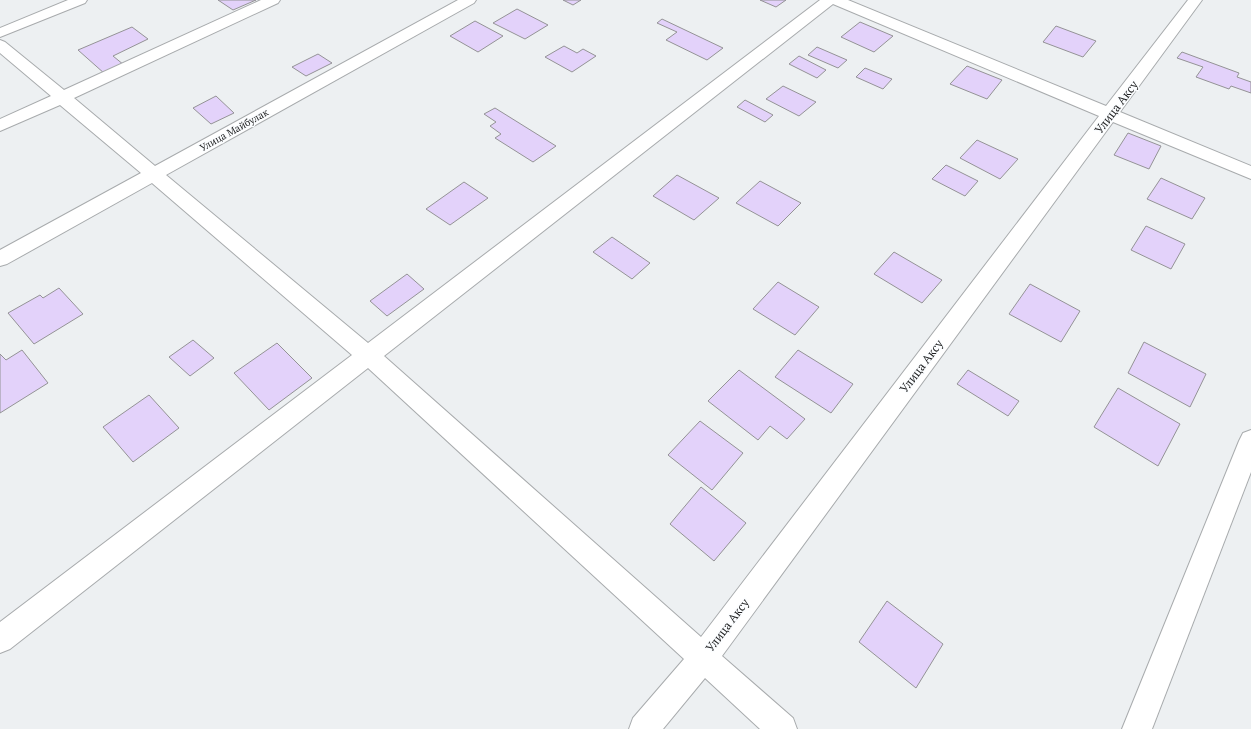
<svg xmlns="http://www.w3.org/2000/svg" width="1251" height="729" font-family="'PT Serif',serif">
<style>
.building{fill:#e3d2fa;stroke:#949396}
.lines{fill:none;stroke-linecap:round;stroke-linejoin:round}
.minor-casing{stroke:#a8abad;stroke-width:2}
.minor{fill:#fff;fill-rule:evenodd}
.labels{text-anchor:middle;dominant-baseline:central;stroke-width:3;stroke-linejoin:round;paint-order:stroke}
.far-street-label{font-size:10px;fill:#212223;stroke:#fbfdff}
.street-label{font-size:12px;fill:#212223;stroke:#fbfdff}
</style>
<rect width="100%" height="100%" fill="#edf0f2"/>
<g class="building">
<polygon points="218,0 256,0 233,10"/>
<polygon points="563,0 581,0 573,5"/>
<polygon points="760,0 786,0 776,7"/>
<polygon points="517,9 548,25 525,39 493,23"/>
<polygon points="662,19 723,48 707,60 666,40 677,32 657,23"/>
<polygon points="475,21 503,36 478,52 450,36"/>
<polygon points="860,22 893,36 874,52 841,37"/>
<polygon points="1056,26 1096,41 1083,57 1043,42"/>
<polygon points="132,27 148,39 113,56 124,65 105,74 78,50"/>
<polygon points="564,46 577,53 583,49 596,56 572,72 545,57"/>
<polygon points="817,47 847,60 838,68 808,55"/>
<polygon points="1182,52 1239,73 1237,77 1251,82 1251,93 1231,86 1229,89 1196,77 1203,67 1177,58"/>
<polygon points="318,54 332,63 306,76 292,67"/>
<polygon points="799,56 826,70 817,78 789,64"/>
<polygon points="967,66 1002,80 987,99 950,84"/>
<polygon points="865,68 892,79 883,89 856,77"/>
<polygon points="783,86 816,102 799,116 766,99"/>
<polygon points="216,96 234,113 211,124 193,108"/>
<polygon points="745,100 773,115 765,122 737,107"/>
<polygon points="495,108 556,146 533,162 495,138 501,134 490,126 496,122 484,114"/>
<polygon points="1128,133 1161,146 1149,169 1114,155"/>
<polygon points="977,140 1018,159 1000,179 960,158"/>
<polygon points="946,165 978,181 965,196 932,179"/>
<polygon points="677,175 719,198 694,220 653,196"/>
<polygon points="1161,178 1205,198 1192,219 1147,199"/>
<polygon points="760,181 801,203 778,226 736,203"/>
<polygon points="464,182 488,198 450,225 426,209"/>
<polygon points="1146,226 1185,244 1171,269 1131,250"/>
<polygon points="612,237 650,263 632,279 593,252"/>
<polygon points="894,252 942,280 922,303 874,274"/>
<polygon points="407,274 424,289 387,316 370,301"/>
<polygon points="778,282 819,307 795,335 753,309"/>
<polygon points="1030,284 1080,311 1061,342 1009,314"/>
<polygon points="59,288 83,314 34,344 8,313 40,295 43,298"/>
<polygon points="193,340 214,358 190,376 169,357"/>
<polygon points="1144,342 1206,374 1190,407 1128,373"/>
<polygon points="277,343 312,378 269,410 234,373"/>
<polygon points="22,350 48,383 0,413 0,354 6,360"/>
<polygon points="798,350 853,384 831,413 775,377"/>
<polygon points="739,370 805,419 787,439 770,426 758,440 708,401"/>
<polygon points="968,370 1019,401 1008,416 957,384"/>
<polygon points="1118,388 1180,424 1158,466 1094,427"/>
<polygon points="149,395 179,428 133,462 103,427"/>
<polygon points="700,421 743,453 712,490 668,455"/>
<polygon points="701,487 746,523 714,561 670,524"/>
<polygon points="887,601 943,644 916,688 859,642"/>
</g>
<g class="lines">
<g class="minor-casing">
<g id="minor">
<polygon points="68,0 87,0 85,3 0,37 0,28"/>
<path d="M261 0H280L278 3 74 98 155 166 458 0H476L474 3 166 175 368 343 820 0H848L1106 106 1188 0H1202L1120 112 1251 166V179L1113 122 722 656 793 718 797 729H760L705 678 663 729H629L633 718 684 659 368 368 10 649 0 653V622L352 355 152 183 7 264 0 266V250L141 173 60 105 0 131V119L51 96 0 53V40L5 42 64 90ZM833 4 1099 116 701 637 384 356Z"/>
<polygon points="1251,430 1251,472 1152,729 1122,729 1239,441 1243,433"/>
</g>
</g>
<use href="#minor" class="minor"/>
</g>
<g class="labels">
<g class="far-street-label">
<text transform="translate(234 130) rotate(-29)">Улица Майбулак</text>
</g>
<g class="street-label">
<text transform="translate(1116 107) rotate(-53)">Улица Аксу</text>
<text transform="translate(921 366) rotate(-53)">Улица Аксу</text>
<text transform="translate(727 625) rotate(-53)">Улица Аксу</text>
</g>
</g>
</svg>
